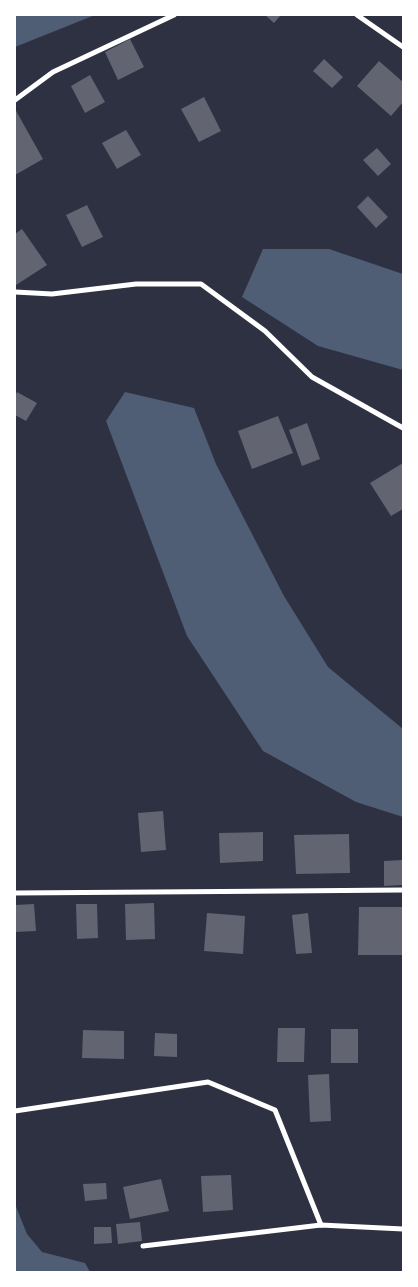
<svg xmlns="http://www.w3.org/2000/svg" width="418" height="1287" font-family="Lato,sans-serif">
<style>
.water{fill:#4f5d75}
.building{fill:#626471}
.lines{fill:none;stroke-linecap:round;stroke-linejoin:round}
.minor{stroke:#fff;stroke-width:5}
</style>
<rect width="100%" height="100%" fill="#2d3142"/>
<g class="water">
<polygon points="15,15 95,15 15,47"/>
<polygon points="263,249 329,249 403,274 403,370 318,346 242,297"/>
<polygon points="125,392 194,408 216,464 284,596 328,667 403,729 403,817 356,802 263,751 187,636 106,421"/>
<polygon points="15,1204 27,1234 42,1252 85,1263 90,1272 15,1272"/>
</g>
<g class="building">
<polygon points="265,15 281,15 274,23"/>
<polygon points="130,39 144,67 118,80 105,52"/>
<polygon points="324,59 343,77 332,88 313,71"/>
<polygon points="379,61 403,82 403,102 391,116 357,86"/>
<polygon points="90,75 105,102 85,113 71,86"/>
<polygon points="204,97 221,131 199,142 181,109"/>
<polygon points="15,109 43,159 15,175"/>
<polygon points="126,130 141,155 117,169 102,143"/>
<polygon points="377,148 391,164 378,176 363,160"/>
<polygon points="368,196 388,217 376,228 357,207"/>
<polygon points="87,205 103,237 82,247 66,215"/>
<polygon points="22,229 47,265 16,285 15,234"/>
<polygon points="17,392 37,403 26,421 15,415 15,396"/>
<polygon points="278,416 293,453 252,469 238,431"/>
<polygon points="307,423 320,459 302,466 289,430"/>
<polygon points="403,463 403,509 391,516 370,483"/>
<polygon points="163,811 166,850 141,852 138,813"/>
<polygon points="263,832 263,861 220,863 219,833"/>
<polygon points="349,834 350,873 296,874 294,835"/>
<polygon points="403,860 403,885 384,886 384,861"/>
<polygon points="154,903 155,939 126,940 125,904"/>
<polygon points="34,904 36,931 15,932 15,905"/>
<polygon points="76,904 97,904 98,938 77,939"/>
<polygon points="359,907 403,907 403,955 358,955"/>
<polygon points="207,913 245,916 243,954 204,951"/>
<polygon points="308,913 312,953 296,954 292,915"/>
<polygon points="278,1028 305,1028 304,1062 277,1062"/>
<rect x="331" y="1029" width="27" height="34"/>
<polygon points="83,1030 124,1031 124,1059 82,1058"/>
<polygon points="155,1033 177,1034 177,1057 154,1056"/>
<polygon points="329,1074 331,1121 310,1122 308,1075"/>
<polygon points="231,1175 233,1210 203,1212 201,1176"/>
<polygon points="161,1179 169,1211 130,1219 123,1187"/>
<polygon points="106,1183 107,1199 85,1201 83,1184"/>
<polygon points="140,1222 142,1241 118,1244 116,1224"/>
<polygon points="94,1227 111,1227 112,1243 94,1244"/>
</g>
<g class="lines">
<g class="minor">
<polyline points="357,15 403,47"/>
<polyline points="15,100 53,72 174,15"/>
<polyline points="15,292 52,294 136,284 201,284 265,331 312,377 403,428"/>
<polyline points="15,893 403,890"/>
<polyline points="15,1111 208,1082 275,1110 321,1225"/>
<polyline points="143,1246 321,1225 403,1229"/>
</g>
</g>
<rect width="418" height="1287" fill="none" stroke="#ffffff" stroke-width="32"/>
</svg>
